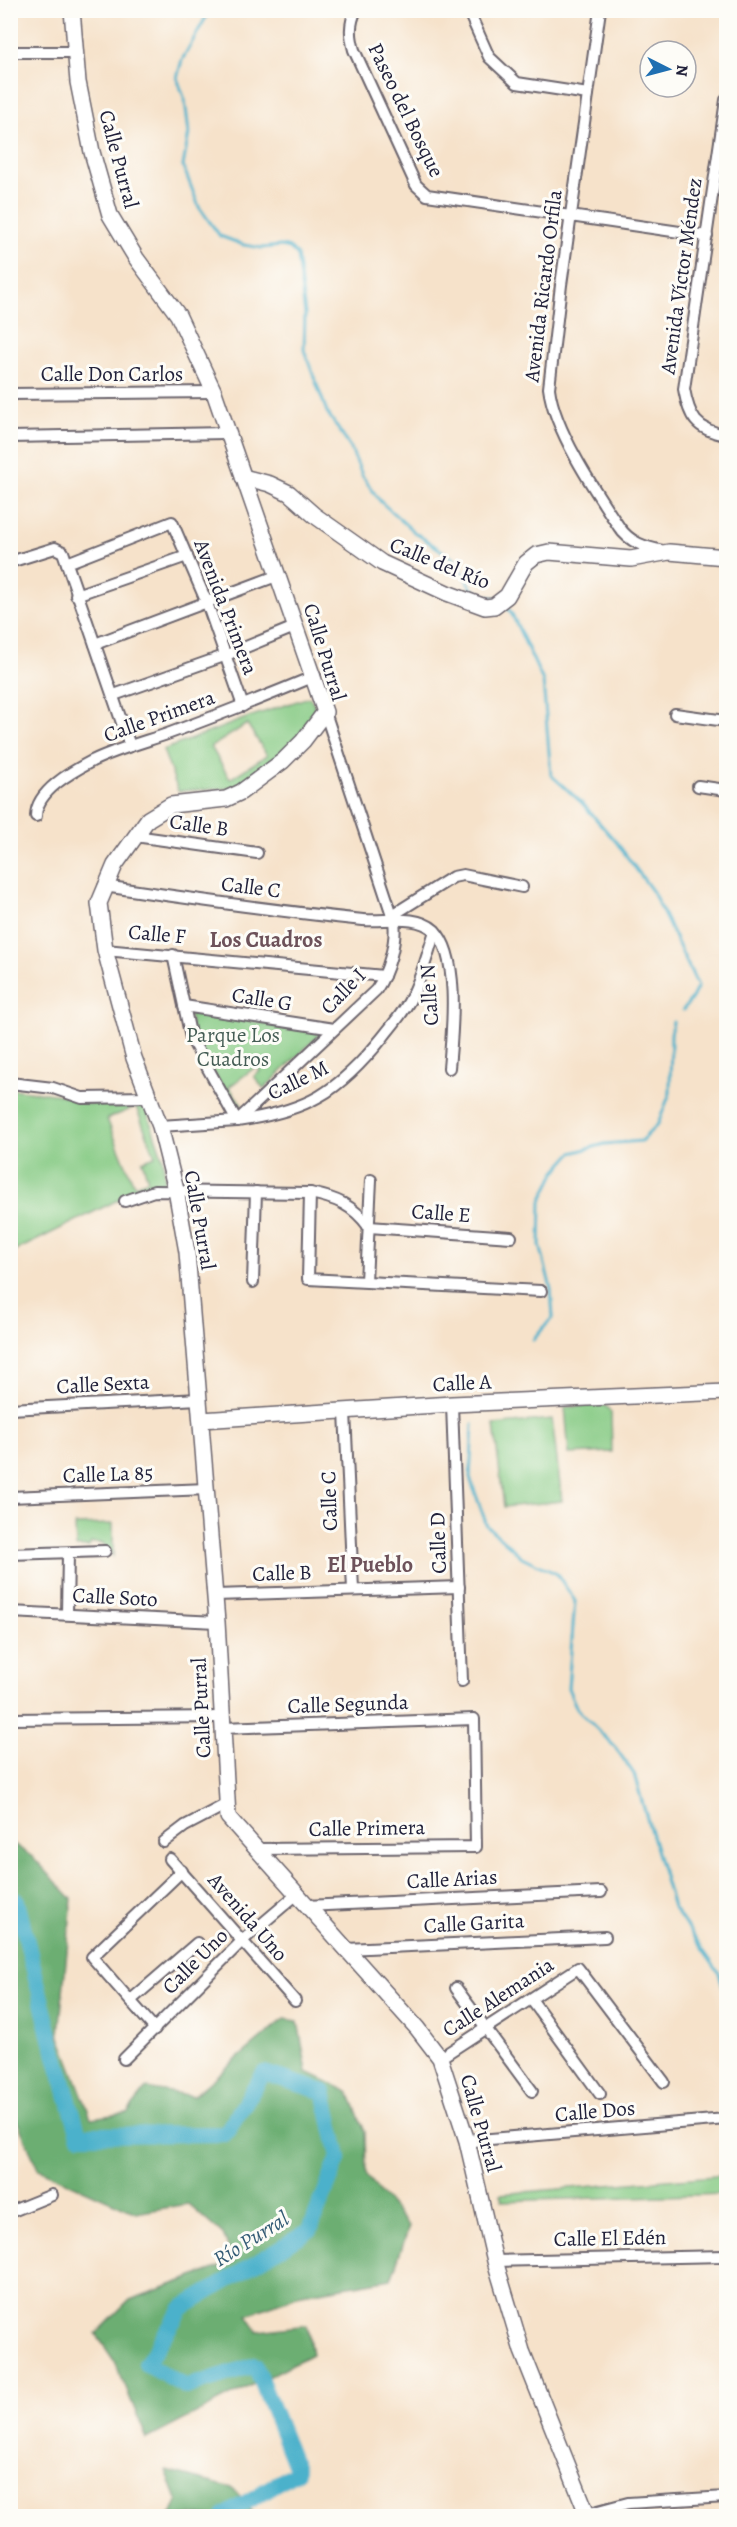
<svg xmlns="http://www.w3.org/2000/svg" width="737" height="2527" font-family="Alegreya,serif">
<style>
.green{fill:#86ca84;stroke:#547660;stroke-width:1.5;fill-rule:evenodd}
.forest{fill:#6cae72;stroke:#476856;stroke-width:1.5}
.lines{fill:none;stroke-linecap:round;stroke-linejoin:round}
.stream{stroke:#4cb1cb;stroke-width:3}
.river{stroke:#4cb1cb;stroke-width:16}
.street-casing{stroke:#6c656d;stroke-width:14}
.secondary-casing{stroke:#6c656d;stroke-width:18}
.street{stroke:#fff;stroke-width:10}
.secondary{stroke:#fff;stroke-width:15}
.labels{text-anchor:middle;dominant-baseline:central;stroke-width:6;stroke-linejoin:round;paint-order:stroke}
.street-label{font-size:21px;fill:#22223b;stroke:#fdfcf7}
.park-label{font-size:21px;fill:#455d55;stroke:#fdfcf7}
.neighbourhood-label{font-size:22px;font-weight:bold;fill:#6d525a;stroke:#fdfcf7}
.water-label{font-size:22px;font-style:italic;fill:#335b75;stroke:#fdfcf7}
</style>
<rect width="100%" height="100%" fill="#fdfcf7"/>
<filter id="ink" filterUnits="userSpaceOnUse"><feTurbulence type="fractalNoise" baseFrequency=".0167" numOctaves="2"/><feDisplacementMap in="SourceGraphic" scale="12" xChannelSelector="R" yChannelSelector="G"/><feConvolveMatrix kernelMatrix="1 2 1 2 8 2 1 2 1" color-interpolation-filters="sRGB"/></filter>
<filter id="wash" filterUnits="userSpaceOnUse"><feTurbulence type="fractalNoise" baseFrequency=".008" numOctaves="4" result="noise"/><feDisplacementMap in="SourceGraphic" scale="24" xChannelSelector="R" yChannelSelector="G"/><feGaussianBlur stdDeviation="1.35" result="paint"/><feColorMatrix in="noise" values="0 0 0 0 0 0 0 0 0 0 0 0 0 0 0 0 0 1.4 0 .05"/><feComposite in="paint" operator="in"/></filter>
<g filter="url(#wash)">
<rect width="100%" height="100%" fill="#f6e2ca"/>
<g class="green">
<path d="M309 697 314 703 315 713 300 735 276 757 234 788 178 791 163 750 249 717ZM247 724 267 755 230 779 211 747Z"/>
<polygon points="188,1010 321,1033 264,1089 254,1076 260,1071 257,1066 229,1087 243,1106 233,1106 194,1038"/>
<path d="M11 1089 61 1095 87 1104 134 1103 146 1109 163 1159 165 1182 130 1194 11 1253ZM136 1107 155 1156 142 1161 148 1180 134 1185 107 1119Z"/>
<polygon points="603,1405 607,1407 611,1413 612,1452 569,1454 565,1407"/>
<polygon points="552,1419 562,1501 504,1507 494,1425"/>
<polygon points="113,1524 113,1556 103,1543 91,1543 89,1547 76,1547 75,1525"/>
<polygon points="726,2175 726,2194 502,2201 500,2194"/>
</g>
<g class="forest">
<polygon points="11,1842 34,1858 72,1899 59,2034 91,2118 127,2113 147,2088 193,2096 284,2019 298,2021 307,2072 349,2092 365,2132 366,2176 409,2227 391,2279 302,2294 247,2315 258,2331 307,2325 312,2354 147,2439 115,2362 96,2334 130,2300 234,2262 223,2235 188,2204 136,2213 38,2169 11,2107"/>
<polygon points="166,2471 232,2488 256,2516 171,2516 178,2502"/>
</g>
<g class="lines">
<g class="stream">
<polyline points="210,10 182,60 177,78 185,100 189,133 183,166 199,207 220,236 244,245 262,248 281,246 290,248 297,255 305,314 304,350 327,412 350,447 363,477 380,501 414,532 454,559 472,589 485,596 496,598"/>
<polyline points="503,604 511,612 543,681 551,775 582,803 617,843 653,892 698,986 692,998 683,1010"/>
<polyline points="533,1340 553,1317 551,1289 540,1245 541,1201 556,1171 572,1153 605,1144 641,1141 658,1124 670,1093 671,1034 673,1022"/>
<polyline points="473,1424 470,1478 487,1526 522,1557 557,1574 575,1601 568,1688 577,1709 615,1747 634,1774 673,1907 719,1973 726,1995"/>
</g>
<polyline class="river" points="10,1899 17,1901 51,2039 79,2135 225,2134 264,2073 324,2092 339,2157 310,2230 182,2308 146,2364 186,2387 255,2365 297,2471 224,2516"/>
</g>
</g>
<g filter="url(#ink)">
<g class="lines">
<g class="street-casing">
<g id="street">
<path d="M356 10C349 24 350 36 354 50L416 185 427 195 707 236"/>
<polyline points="468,10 489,57 517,83 588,94"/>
<path d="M600 10 561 285 549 388C554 430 595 491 619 527 630 543 645 547 663 551"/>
<polyline points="10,52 75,52"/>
<path d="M726 100 684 389C689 417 696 430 726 435"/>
<polyline points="10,394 214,392"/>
<polyline points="10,437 227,433"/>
<polyline points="10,562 55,548 63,552 130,746"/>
<polyline points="67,563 172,522 207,603 243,706"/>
<polyline points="76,595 187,556"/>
<polyline points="95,644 279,575"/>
<polyline points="114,695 224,656 297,626"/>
<polyline points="675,714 726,721"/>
<polyline points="698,786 726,790"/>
<path d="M36 816C36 791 73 771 92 761 117 749 144 742 170 733 219 715 267 696 315 676"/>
<polyline points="135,836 257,853"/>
<path d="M104 886C191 899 277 911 363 920 386 922 416 914 434 930 461 956 452 1034 449 1068"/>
<polyline points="391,916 453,877 463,875 522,887"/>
<polyline points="105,950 384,976"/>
<path d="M173 955 191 1038 237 1121C307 1111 338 1093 383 1037 393 1024 405 1011 412 996 422 976 428 953 435 931"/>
<polyline points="184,1006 334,1029"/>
<polyline points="10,1083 53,1088 82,1098 149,1097"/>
<path d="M160 1126 237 1121 376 990C388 973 397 942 394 921L325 712"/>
<polyline points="310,1193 308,1279 541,1291"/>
<path d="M125 1201 154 1191 310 1193C336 1198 353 1205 369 1227L511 1237"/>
<polyline points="366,1281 371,1180"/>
<polyline points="253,1282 256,1192"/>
<polyline points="452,1404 462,1681"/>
<polyline points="10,1409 199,1399"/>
<polyline points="345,1411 353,1590"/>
<polyline points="10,1497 207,1489"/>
<polyline points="10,1554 105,1551"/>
<polyline points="215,1595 459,1587"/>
<polyline points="10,1612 217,1622"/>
<polyline points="67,1614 68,1553"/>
<polyline points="10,1719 223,1717"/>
<polyline points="223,1728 474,1719 476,1847 258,1849"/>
<polyline points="164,1842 185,1826 227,1804"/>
<polyline points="170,1859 295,2001"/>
<polyline points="306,1906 601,1892"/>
<polyline points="346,1949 605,1937"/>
<polyline points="456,1988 532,2091"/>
<polyline points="531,1999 600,2094"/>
<polyline points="131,2000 197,1943"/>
<polyline points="155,2029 92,1957 182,1871"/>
<polyline points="440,2058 578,1968 664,2082"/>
<polyline points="124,2059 243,1940 296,1895"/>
<polyline points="467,2141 726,2119"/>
<polyline points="10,2212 52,2195"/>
<polyline points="495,2261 726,2256"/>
<polyline points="587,2514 628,2503 726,2497"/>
</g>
</g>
<g class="secondary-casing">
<g id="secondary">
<polyline points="72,10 78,82 92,152 110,215 136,258 178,315 214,392 325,712 303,741 283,761 241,792 226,799 171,805 148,819 115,865 99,903 105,950 134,1058 160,1126 176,1190 187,1252 217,1622 228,1817 417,2028 440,2058 467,2141 495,2261 522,2351 588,2516"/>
<polyline points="243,477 270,484 289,493 314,515 382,563 447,593 485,607 494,606 507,596 526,563 536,555 549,552 631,559 669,552 726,557"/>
<polyline points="201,1420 452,1404 726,1392"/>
</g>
</g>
<use href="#street" class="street"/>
<use href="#secondary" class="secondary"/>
</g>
</g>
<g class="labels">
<g class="street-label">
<text transform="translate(406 110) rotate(64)">Paseo del Bosque</text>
<text transform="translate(119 159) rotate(75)">Calle Purral</text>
<text transform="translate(681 276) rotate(-82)">Avenida Víctor Méndez</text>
<text transform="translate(543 286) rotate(-83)">Avenida Ricardo Orfila</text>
<text x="112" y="374">Calle Don Carlos</text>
<text transform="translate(440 563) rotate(22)">Calle del Río</text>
<text transform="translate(226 607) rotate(69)">Avenida Primera</text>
<text transform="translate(325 652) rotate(73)">Calle Purral</text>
<text transform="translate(159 716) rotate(-20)">Calle Primera</text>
<text transform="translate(199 825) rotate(8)">Calle B</text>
<text transform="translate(251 887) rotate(7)">Calle C</text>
<text transform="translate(157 934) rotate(5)">Calle F</text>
<text transform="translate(343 991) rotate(-46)">Calle I</text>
<text transform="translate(429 995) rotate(-94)">Calle N</text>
<text transform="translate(262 999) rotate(9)">Calle G</text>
<text transform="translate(298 1080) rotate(-26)">Calle M</text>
<text transform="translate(441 1213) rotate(4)">Calle E</text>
<text transform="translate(200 1220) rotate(80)">Calle Purral</text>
<text transform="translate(462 1383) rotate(-3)">Calle A</text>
<text transform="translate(103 1384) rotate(-3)">Calle Sexta</text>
<text transform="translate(108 1474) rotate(-2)">Calle La 85</text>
<text transform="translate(329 1501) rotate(-92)">Calle C</text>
<text transform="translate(438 1543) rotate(-92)">Calle D</text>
<text transform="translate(282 1573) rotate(-2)">Calle B</text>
<text transform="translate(115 1597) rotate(3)">Calle Soto</text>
<text transform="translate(348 1704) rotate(-2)">Calle Segunda</text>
<text transform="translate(201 1708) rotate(-93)">Calle Purral</text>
<text transform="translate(367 1828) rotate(-1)">Calle Primera</text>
<text transform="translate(452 1879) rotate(-3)">Calle Arias</text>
<text transform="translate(248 1917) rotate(49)">Avenida Uno</text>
<text transform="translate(474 1923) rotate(-3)">Calle Garita</text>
<text transform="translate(195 1961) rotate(-45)">Calle Uno</text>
<text transform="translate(498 1997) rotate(-33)">Calle Alemania</text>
<text transform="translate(595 2111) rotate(-5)">Calle Dos</text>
<text transform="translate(481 2123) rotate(74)">Calle Purral</text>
<text transform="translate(610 2238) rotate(-1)">Calle El Edén</text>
</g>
<g class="park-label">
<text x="233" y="1035">Parque Los<tspan x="233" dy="24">Cuadros</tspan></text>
</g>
<g class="neighbourhood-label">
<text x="266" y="940">Los Cuadros</text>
<text x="370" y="1565">El Pueblo</text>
</g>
<g class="water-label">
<text transform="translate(251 2239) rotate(-32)">Río Purral</text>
</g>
</g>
<rect width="737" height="2527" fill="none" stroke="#fdfcf7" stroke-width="36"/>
<g transform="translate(668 69) rotate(96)"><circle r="28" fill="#fdfcf7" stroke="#a5a5ac" stroke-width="1.5"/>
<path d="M0-4.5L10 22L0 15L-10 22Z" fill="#1f6fb2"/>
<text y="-9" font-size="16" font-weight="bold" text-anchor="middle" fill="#22223b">N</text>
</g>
</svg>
